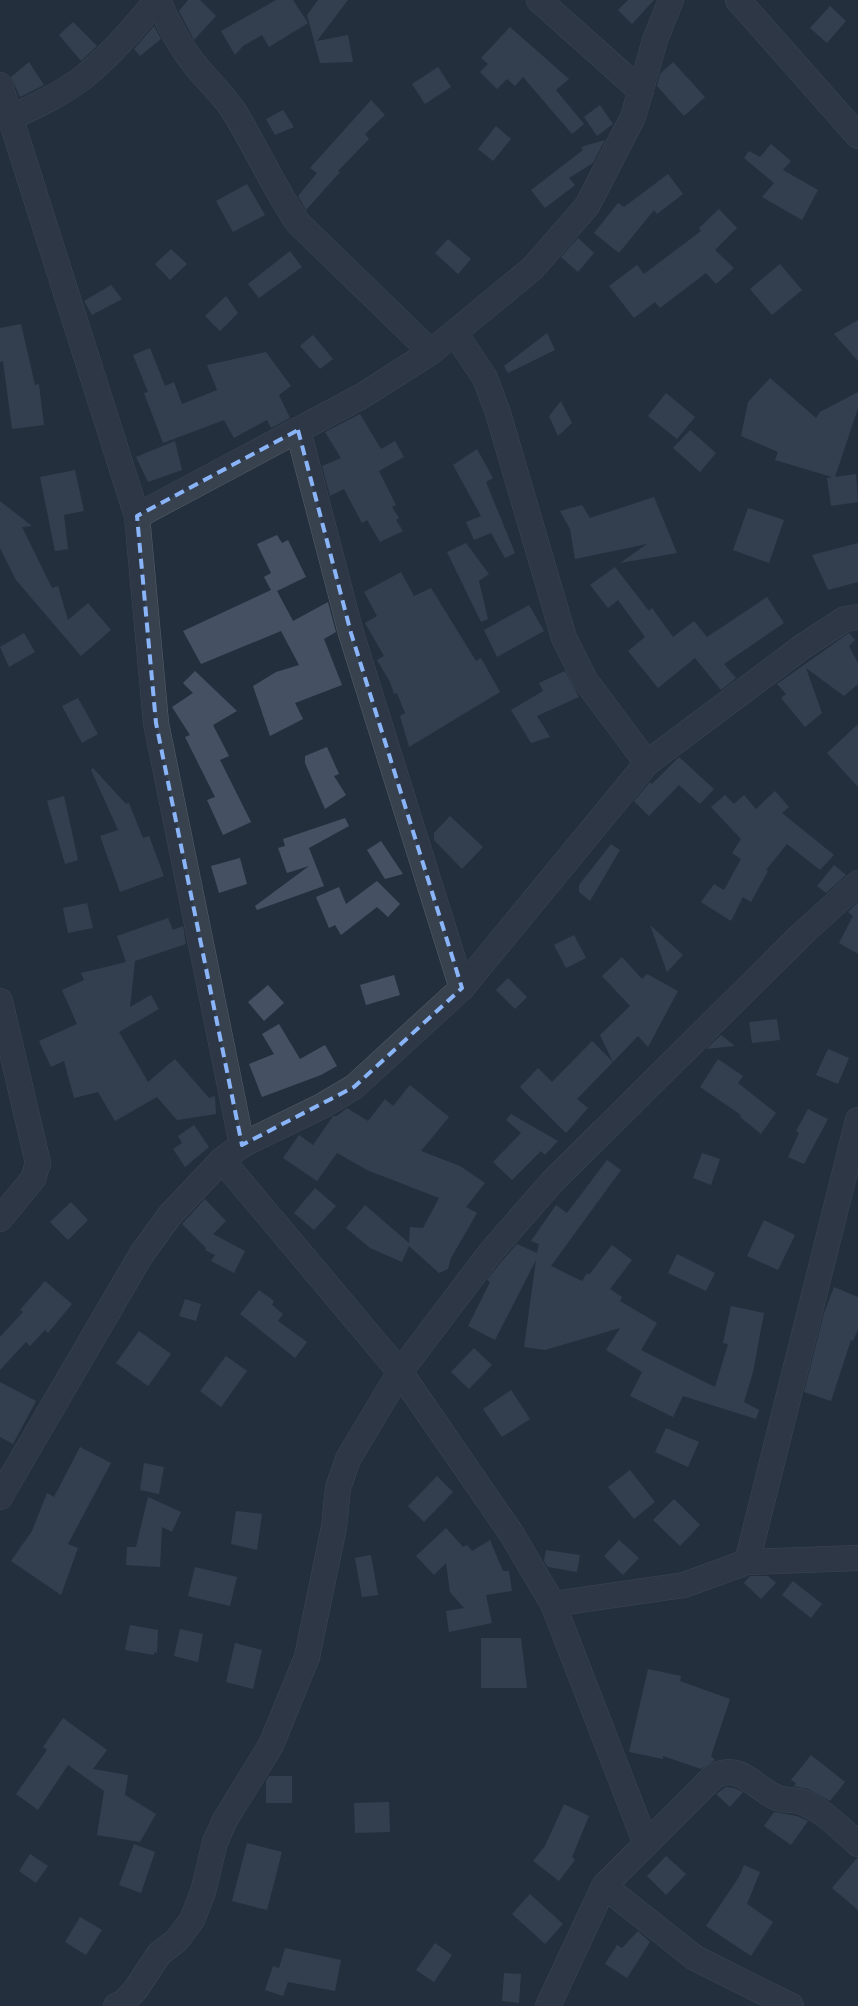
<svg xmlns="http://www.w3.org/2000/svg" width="858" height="2006" font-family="Rubik,sans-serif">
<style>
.building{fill:#455162}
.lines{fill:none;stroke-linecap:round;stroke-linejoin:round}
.street-casing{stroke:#565f6c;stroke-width:26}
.street{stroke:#38414e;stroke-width:25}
.marked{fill:none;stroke:#8ab4f8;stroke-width:4;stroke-dasharray:10 6;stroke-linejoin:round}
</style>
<rect width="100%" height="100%" fill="#242f3e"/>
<g class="building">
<polygon points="188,0 200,0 216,16 194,40 179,11"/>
<polygon points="276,0 293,0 308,23 269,47 262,35 243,46 235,55 221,31"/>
<polygon points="318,0 348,0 317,41 348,35 353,62 320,63 307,15"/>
<polygon points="628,0 654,0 632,24 618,10"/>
<polygon points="830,6 846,21 827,43 810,28"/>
<polygon points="73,22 97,46 81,61 59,35"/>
<polygon points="154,26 161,39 140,56 134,49"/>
<polygon points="510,27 569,79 556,90 584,124 572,134 523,77 515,86 507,79 497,89 480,72 488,64 481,58"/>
<polygon points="29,62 44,85 20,97 11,77"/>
<polygon points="673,62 705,97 684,116 657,86 660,74"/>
<polygon points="438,67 451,87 425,104 412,84"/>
<polygon points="371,100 385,115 365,134 369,139 338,171 340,172 306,210 298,196 317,173 310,168"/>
<polygon points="600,105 613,124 597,136 584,117"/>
<polygon points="283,110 294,127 275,135 266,119"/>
<polygon points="496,126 511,139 493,161 478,149"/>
<polygon points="605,140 593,163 569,178 575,185 545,208 531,190 583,150 581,147"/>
<polygon points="771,144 791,161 783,170 818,190 802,220 762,197 774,183 744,158 749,151 760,157"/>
<polygon points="668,174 683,194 657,214 654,210 619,253 594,233 618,203 624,207"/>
<polygon points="247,184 265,215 233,232 216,201"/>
<polygon points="719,209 737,228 715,250 734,268 716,284 706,273 660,308 655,302 634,318 609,286 637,265 644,274 701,231 699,228"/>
<polygon points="578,238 594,253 578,272 561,257"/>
<polygon points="448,239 471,259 458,274 435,253"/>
<polygon points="171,249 187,264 170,280 155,264"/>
<polygon points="290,251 302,267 259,298 248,284"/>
<polygon points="780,264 802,290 772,315 750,289"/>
<polygon points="111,285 122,299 92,315 84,301"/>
<polygon points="226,296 238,313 220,331 205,316"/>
<polygon points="858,320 858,361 834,334"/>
<polygon points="21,324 35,385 39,384 44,425 12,429 3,361 0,362 0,328"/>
<polygon points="547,333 555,350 508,373 504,366"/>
<polygon points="313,335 333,359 320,369 300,346"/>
<polygon points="150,348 165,386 174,382 182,404 217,390 207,365 266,352 291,386 279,395 290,418 271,428 267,420 234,438 224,420 163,443 144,393 148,392 133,355"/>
<polygon points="770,378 816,418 820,412 858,392 858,408 835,477 856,474 858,502 831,506 827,478 832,477 775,460 778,452 741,436 748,402"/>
<polygon points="666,393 695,417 677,439 648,416"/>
<polygon points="561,401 572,423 558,436 549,416"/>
<polygon points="360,414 381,449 395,441 404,457 379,471 396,505 392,507 399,518 396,520 403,531 380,542 367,520 362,523 344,489 330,496 322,466 341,458 325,432"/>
<polygon points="690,430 716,453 700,472 673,448"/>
<polygon points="175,441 182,470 148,482 136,457"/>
<polygon points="477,449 493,478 486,482 515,553 505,558 491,533 474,540 466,522 481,516 453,465"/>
<polygon points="75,470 84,511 64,515 68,549 55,551 40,477"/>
<polygon points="654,497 677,553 620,563 647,544 575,559 570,529 560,511 582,505 590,518"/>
<polygon points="0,501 32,526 22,527 52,588 58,586 68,620 88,603 111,630 81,656 16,580 0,548"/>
<polygon points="748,508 784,520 769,563 733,550"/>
<polygon points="277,535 282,543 288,540 306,577 277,591 293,621 328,602 336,632 324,639 342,685 295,703 303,719 270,736 253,686 276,672 299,665 281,631 201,664 183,631 271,590 264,577 271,573 257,544"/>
<polygon points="466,543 489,574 479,581 488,619 481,622 447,552"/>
<polygon points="858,543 858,582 828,590 812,555"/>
<polygon points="615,567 649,611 652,608 673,637 694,621 707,637 767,597 784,623 724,664 736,678 721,690 695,658 658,688 628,651 645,637 618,600 608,608 590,585"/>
<polygon points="401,572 414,596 431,588 476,661 481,658 500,692 409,747 400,716 405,713 397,693 394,694 390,682 377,660 384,656 365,623 377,616 364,592"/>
<polygon points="529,605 544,631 497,657 484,630"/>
<polygon points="24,633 35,652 9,667 0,647"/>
<polygon points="849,633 855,640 849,646 858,663 858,684 844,696 806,668 822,713 805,727 781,698 786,694 777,684"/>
<polygon points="195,671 237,711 213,725 229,756 220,760 251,822 223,835 207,800 215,797 185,737 190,735 172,707 193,693 183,683"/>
<polygon points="565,671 579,697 537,716 550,737 531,743 511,710 543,691 539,683"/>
<polygon points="78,698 98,734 82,743 62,706"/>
<polygon points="858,724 858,787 827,753"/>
<polygon points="327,747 339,774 334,776 346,795 325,809 305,763 305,756"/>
<polygon points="679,757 714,789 700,804 679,785 649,816 634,801 650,782 652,784"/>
<polygon points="93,768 126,804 129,803 143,838 149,836 164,876 120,892 100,836 118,830 91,770"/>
<polygon points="775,791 789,807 782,813 834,855 820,870 787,844 766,870 768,871 751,902 743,897 731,921 701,902 714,884 724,890 741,859 732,853 741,839 711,807 725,795 734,804 744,795 756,809"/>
<polygon points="64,796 78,860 65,864 47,801"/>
<polygon points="450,816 483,847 462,869 434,840 434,833"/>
<polygon points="345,818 349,826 309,848 324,886 257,910 255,906 309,866 287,873 278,848 285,846 283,839"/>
<polygon points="381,841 403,874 385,879 367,850"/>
<polygon points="611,844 620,850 590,901 579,892 579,885"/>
<polygon points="240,858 247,884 219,893 211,866"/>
<polygon points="834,865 846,875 826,893 817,886"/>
<polygon points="377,881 400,904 388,917 377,907 341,935 335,925 329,928 316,897 339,887 346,904"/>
<polygon points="858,902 858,954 839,943 853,916 848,912"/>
<polygon points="87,903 93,928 68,933 63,908"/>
<polygon points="168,918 173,930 183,926 186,944 135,961 130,1007 151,995 159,1009 119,1032 148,1082 175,1059 209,1098 215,1096 216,1114 177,1120 157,1097 115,1121 98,1092 74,1098 64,1061 51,1067 39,1041 77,1024 62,990 84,980 81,973 126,962 117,936"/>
<polygon points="650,925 683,955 667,972"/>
<polygon points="574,935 586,958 566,968 554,945"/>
<polygon points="622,957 642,979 647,974 678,991 648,1047 638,1036 613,1062 600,1035 630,1006 602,976"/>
<polygon points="394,975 400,995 366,1005 360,985"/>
<polygon points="508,978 527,997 515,1009 496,990"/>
<polygon points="268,985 284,1003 264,1021 248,1002"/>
<polygon points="777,1019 780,1040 752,1043 749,1022"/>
<polygon points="279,1024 300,1059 325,1045 337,1066 321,1075 262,1097 249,1064 274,1054 262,1034"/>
<polygon points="721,1035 735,1046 706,1049"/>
<polygon points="592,1041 613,1062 577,1099 588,1108 566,1133 520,1087 538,1068 552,1082"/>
<polygon points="828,1049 849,1058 838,1084 816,1075"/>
<polygon points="718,1059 743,1076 738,1083 776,1113 761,1134 740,1117 741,1115 700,1087"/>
<polygon points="410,1085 449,1117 421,1151 460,1166 485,1183 466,1207 477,1213 451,1258 448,1269 439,1273 409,1246 402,1262 370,1248 346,1228 365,1205 409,1243 410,1227 423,1228 439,1198 367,1170 337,1153 317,1181 283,1158 299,1135 313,1145 333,1116 337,1116 347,1108 368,1121 385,1099 393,1106"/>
<polygon points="808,1109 828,1119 804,1164 788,1157 799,1133 796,1131"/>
<polygon points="511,1114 558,1141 545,1155 541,1151 512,1180 493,1162 521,1133 506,1120"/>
<polygon points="194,1125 209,1147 185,1167 173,1149 182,1143 178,1136"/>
<polygon points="702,1153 720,1159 711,1185 693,1178"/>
<polygon points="607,1160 621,1170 551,1266 582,1281 587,1273 589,1275 612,1245 632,1260 610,1289 622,1297 620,1301 657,1323 641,1350 715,1387 728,1344 723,1343 731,1306 764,1313 753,1372 744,1402 759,1410 756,1419 683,1396 673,1417 630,1396 642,1372 606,1350 620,1328 545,1350 524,1347 536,1260 495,1340 468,1326 490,1282 487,1280 501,1262 517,1244 537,1253 539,1244 531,1241 556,1205 567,1213"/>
<polygon points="315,1188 336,1206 314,1230 294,1213"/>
<polygon points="205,1199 226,1221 213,1234 245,1251 234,1273 211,1261 215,1255 205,1250 206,1248 182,1224"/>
<polygon points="71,1202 88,1220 68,1240 50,1222"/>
<polygon points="764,1220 795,1235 778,1270 747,1256"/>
<polygon points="677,1254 715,1273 706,1291 668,1273"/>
<polygon points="45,1281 72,1304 48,1333 45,1330 30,1346 26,1342 0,1370 0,1337 23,1312 20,1310"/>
<polygon points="834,1287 858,1297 858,1329 853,1341 851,1340 831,1401 804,1392 824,1313"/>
<polygon points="259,1290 274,1301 272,1305 283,1314 278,1321 307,1342 295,1358 240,1314"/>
<polygon points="185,1299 201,1304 196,1321 179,1316"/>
<polygon points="139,1331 171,1354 148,1386 116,1363"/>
<polygon points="474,1348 492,1365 469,1389 451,1372"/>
<polygon points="226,1356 247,1371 221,1407 200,1391"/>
<polygon points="0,1382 36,1401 13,1444 0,1437"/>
<polygon points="511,1390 530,1419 502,1437 483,1409"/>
<polygon points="666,1428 699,1442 688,1467 655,1452"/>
<polygon points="80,1447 111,1463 68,1544 78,1548 61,1595 11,1561 32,1531 47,1493 54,1497"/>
<polygon points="144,1463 164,1467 159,1494 140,1490"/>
<polygon points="630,1470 655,1502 634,1519 608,1487"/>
<polygon points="437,1476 453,1492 424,1522 408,1506"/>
<polygon points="148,1497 181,1512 172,1532 162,1527 160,1567 126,1565 127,1547 136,1547"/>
<polygon points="674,1499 700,1525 680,1546 653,1520"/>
<polygon points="236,1511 262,1514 257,1550 231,1544"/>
<polygon points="446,1528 463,1547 467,1545 472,1551 490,1540 503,1571 509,1571 512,1591 486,1595 492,1623 449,1632 446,1611 464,1608 450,1592 446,1563 434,1575 416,1556"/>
<polygon points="619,1540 639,1558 623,1575 604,1556"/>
<polygon points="546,1550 580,1555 577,1572 548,1567 544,1561"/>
<polygon points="371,1555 378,1595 362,1597 355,1558"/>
<polygon points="195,1567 237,1577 230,1606 188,1596"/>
<polygon points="750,1576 768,1576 776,1583 761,1599 744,1583"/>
<polygon points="793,1581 822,1604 811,1618 782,1595"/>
<polygon points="130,1625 158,1630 157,1653 154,1652 154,1655 125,1650"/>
<polygon points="180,1629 203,1634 198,1662 174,1656"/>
<polygon points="481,1638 521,1638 527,1688 481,1688"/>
<polygon points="235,1643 262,1650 253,1689 226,1682"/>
<polygon points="648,1669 681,1676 680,1681 730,1699 711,1756 715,1760 701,1769 663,1756 663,1759 629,1752"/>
<polygon points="63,1718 107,1750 93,1769 128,1775 125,1795 156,1814 140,1842 97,1835 104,1791 68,1765 38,1810 16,1794 47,1750 43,1747"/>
<polygon points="811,1755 845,1782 830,1801 808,1789 794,1786 796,1783 791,1780"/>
<polygon points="269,1776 292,1776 292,1803 266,1803 266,1781"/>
<polygon points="726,1787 734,1788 743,1792 730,1807 716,1794"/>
<polygon points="389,1802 390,1832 355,1833 354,1803"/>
<polygon points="564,1804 589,1816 572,1857 575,1860 559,1881 533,1861 545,1846"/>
<polygon points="774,1812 797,1816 808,1821 791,1845 764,1826"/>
<polygon points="247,1843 282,1852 267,1910 232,1901"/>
<polygon points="134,1844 155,1852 141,1893 119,1885"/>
<polygon points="30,1854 48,1866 36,1883 19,1871"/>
<polygon points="666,1856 686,1874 666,1895 647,1876"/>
<polygon points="857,1858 858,1858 858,1910 832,1888"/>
<polygon points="744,1865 760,1872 747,1904 773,1922 751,1956 706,1926 739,1877"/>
<polygon points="530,1894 563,1924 545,1944 512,1914"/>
<polygon points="80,1917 102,1930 86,1955 65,1942"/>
<polygon points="638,1931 650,1942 627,1978 605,1964 617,1945 622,1948"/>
<polygon points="435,1943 452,1955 434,1982 416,1970"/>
<polygon points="285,1948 341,1960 335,1991 288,1982 283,1996 265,1990 273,1966 279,1968"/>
<polygon points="504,1973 521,1974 519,2003 502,2001"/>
</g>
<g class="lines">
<g class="street-casing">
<g id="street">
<path d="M158 0C169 26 182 51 201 72 213 86 225 97 235 113 257 149 274 188 298 223L431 352"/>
<polyline points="539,0 641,91"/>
<polyline points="738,0 858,136"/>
<polyline points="0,85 137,516 156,723 242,1145"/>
<path d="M10 118C34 107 64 93 85 76 112 54 135 27 157 0"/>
<polyline points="455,333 485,378 498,413 564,638 585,680 647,763"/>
<polyline points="298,430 351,633 462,988"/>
<polyline points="137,516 362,396 431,352 533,268 587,206 633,117 655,40 671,0"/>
<polyline points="0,1001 38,1163 33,1179 0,1219"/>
<polyline points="222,1160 400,1372 511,1533 553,1604 646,1844"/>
<polyline points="0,1497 141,1255 170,1215 222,1160 242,1145 322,1106 354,1087 462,988 647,763 802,647 845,619 858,617"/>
<polyline points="747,1562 858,1120"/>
<polyline points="553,1604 684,1585 747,1562 858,1558"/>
<polyline points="604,1886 695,1958 791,2006"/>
<polyline points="116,2006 123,2003 136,1989 159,1954 177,1940 192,1920 203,1892 215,1842 225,1820 271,1745 307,1657 334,1527 338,1488 348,1459 400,1372 490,1253 552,1182 802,934 858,883"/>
<path d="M548 2006 604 1886 714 1776C740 1763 753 1786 775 1797 783 1801 793 1799 802 1802 823 1810 841 1829 858 1844"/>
</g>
</g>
<use href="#street" class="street"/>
</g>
<path d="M0 0H858V2006H0ZM298 430 351 633 462 988 354 1087 242 1145 156 723 137 516Z" fill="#242f3e" fill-opacity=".55" fill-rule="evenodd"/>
<path class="marked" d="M298 430 351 633 462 988 354 1087 242 1145 156 723 137 516Z"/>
</svg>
